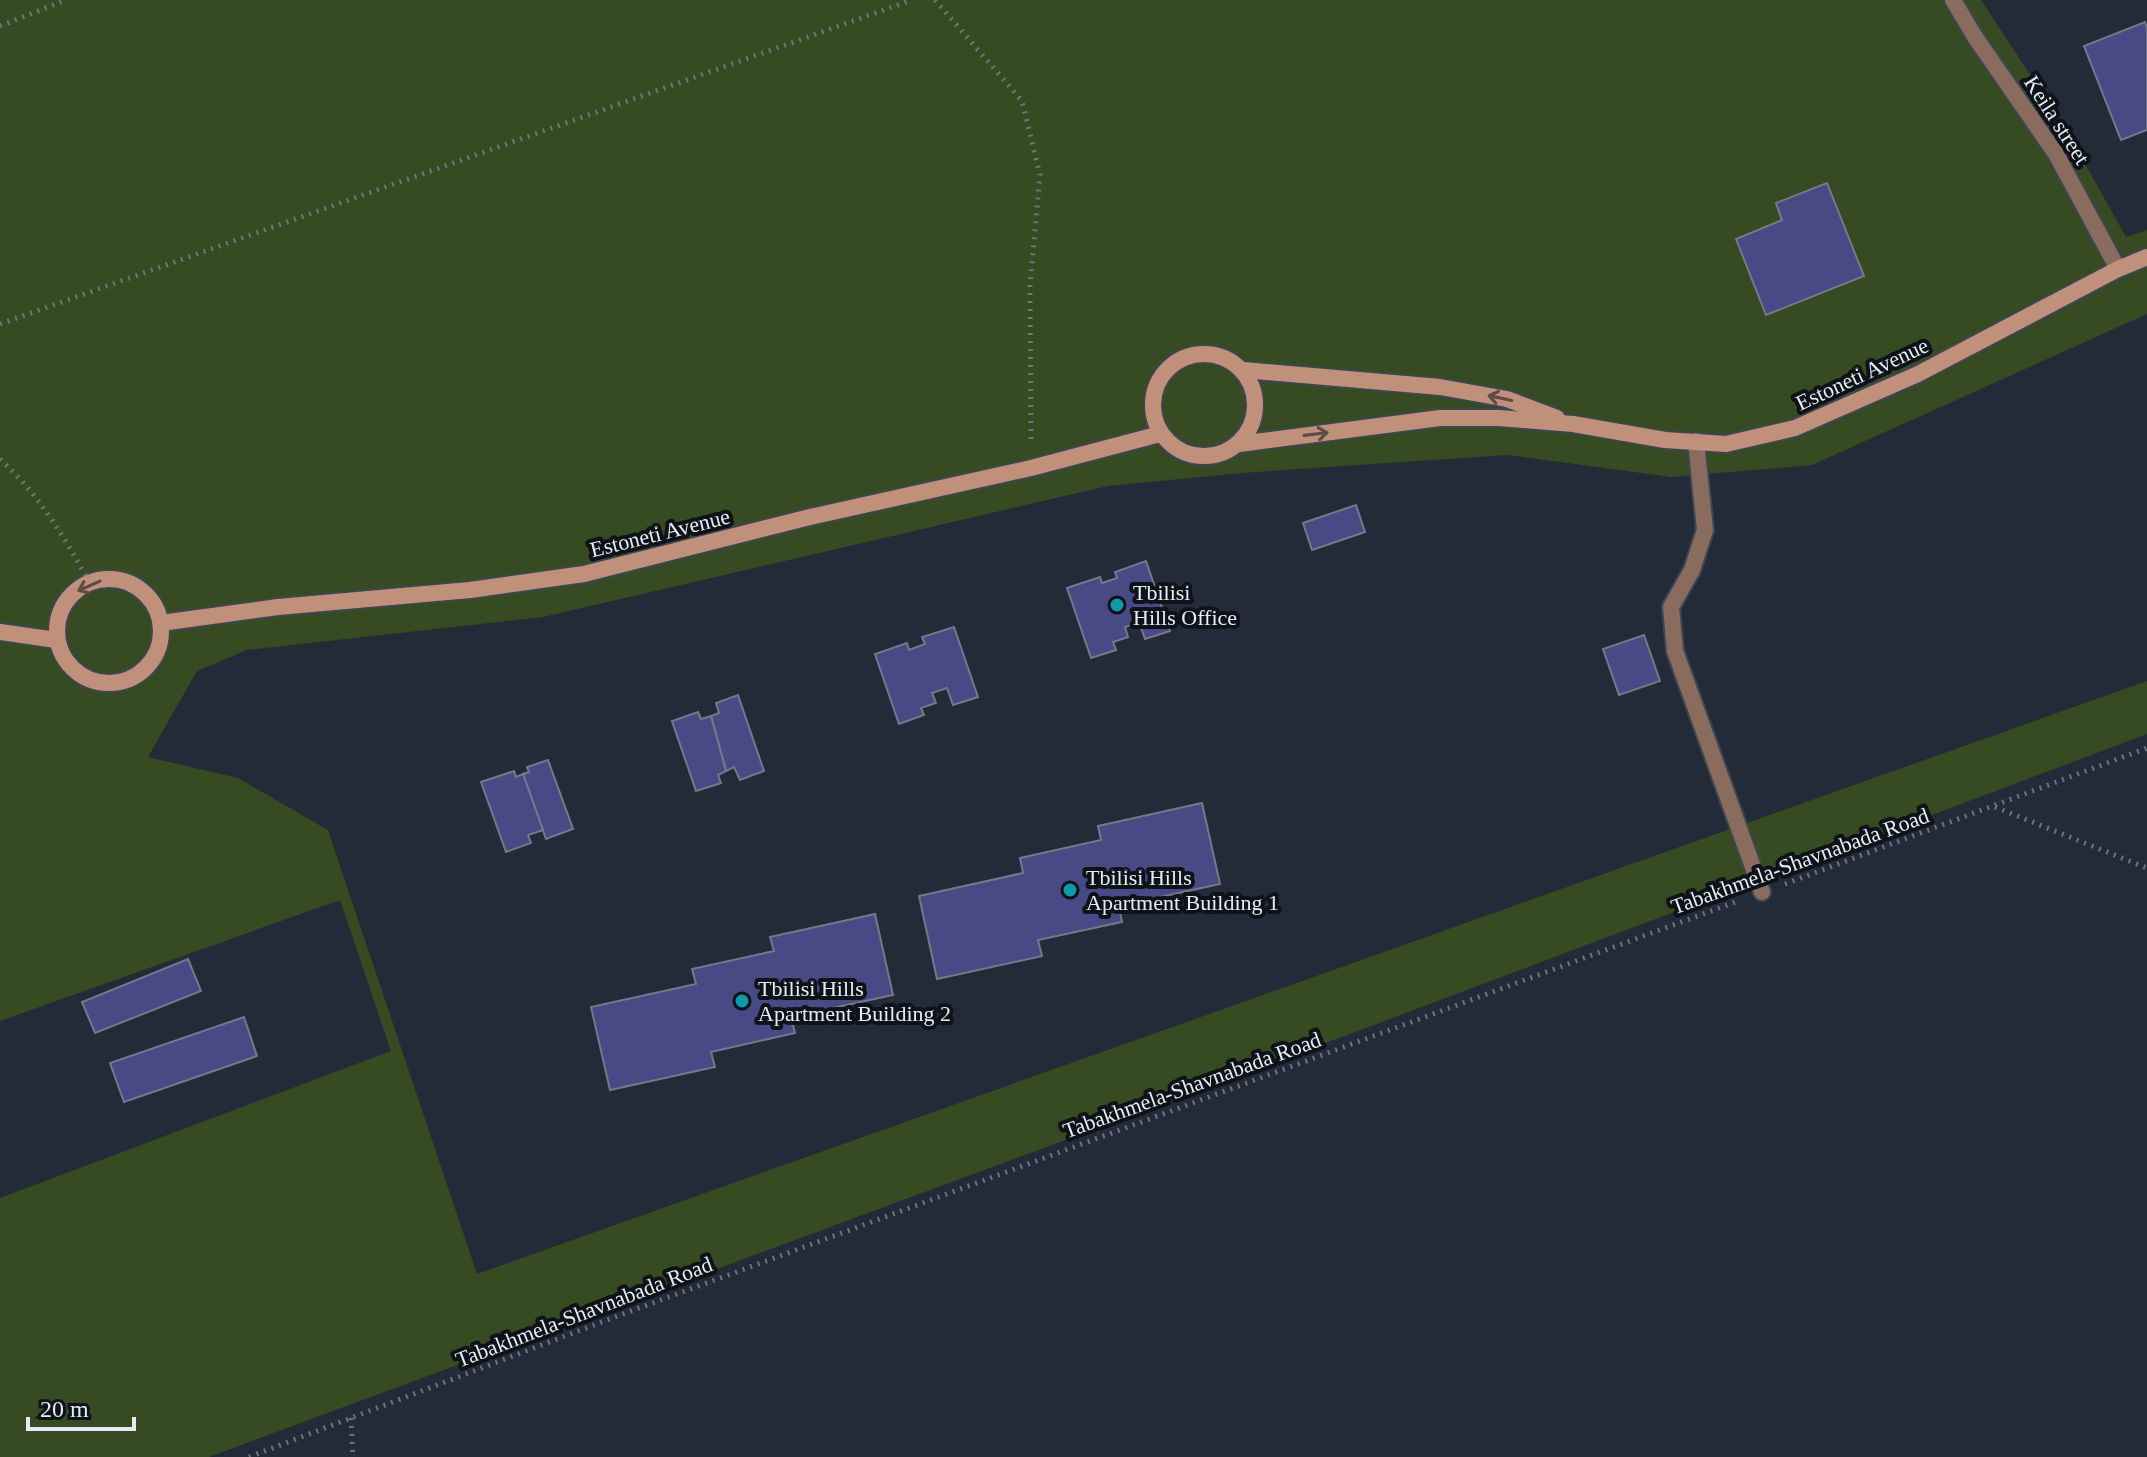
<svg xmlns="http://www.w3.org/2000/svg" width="2147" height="1457" font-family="'Times New Roman',serif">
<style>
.green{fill:#364b21}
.building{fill:#484a86;stroke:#767889;stroke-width:2}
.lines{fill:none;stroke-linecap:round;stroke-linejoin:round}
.lane-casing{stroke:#3d4651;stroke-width:20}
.street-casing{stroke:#3d4651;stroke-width:20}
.secondary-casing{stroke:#3d4651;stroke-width:20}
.path{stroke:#6c747e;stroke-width:5;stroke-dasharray:2 6;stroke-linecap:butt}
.lane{stroke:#896c5e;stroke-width:16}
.street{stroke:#896c5e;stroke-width:16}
.secondary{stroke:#c0907a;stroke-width:16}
.oneway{stroke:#5f4b45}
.culture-dot{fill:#0f9aa8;stroke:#0f1319;stroke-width:3}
.labels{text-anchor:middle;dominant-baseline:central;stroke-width:8;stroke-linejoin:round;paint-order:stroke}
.street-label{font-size:22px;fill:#e6ecf4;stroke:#0f1319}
.poi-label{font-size:22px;fill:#e6ecf4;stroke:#0f1319;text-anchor:start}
</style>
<rect width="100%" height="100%" fill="#222b37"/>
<polygon class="green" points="0,0 1981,0 2065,128 2126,237 2147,230 2147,314 1812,465 1671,477 1507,455 1242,473 1108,486 543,617 247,650 197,671 148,757 238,778 328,830 477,1274 2147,681 2147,734 1233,1078 209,1457 0,1457 0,1198 391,1051 340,900 0,1021"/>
<g class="building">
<polygon points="2145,22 2147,28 2147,130 2121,140 2084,46"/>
<polygon points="1827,183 1864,276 1766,315 1736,239 1782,220 1776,203"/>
<polygon points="1356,505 1365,532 1312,550 1303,523"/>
<polygon points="1146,561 1170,631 1145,639 1139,622 1125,627 1128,637 1113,642 1116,650 1091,658 1067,588 1100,577 1102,583 1117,578 1115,572"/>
<polygon points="954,627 978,697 953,705 947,688 932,693 936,703 921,708 924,715 899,724 875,654 907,643 909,650 925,644 922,637"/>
<polygon points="1644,635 1660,681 1619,695 1603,649"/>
<polygon points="738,695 764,771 740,780 734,767 726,771 711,716 719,713 716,703"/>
<polygon points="698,712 701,719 711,716 726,771 718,775 721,783 696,791 672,721"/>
<polygon points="548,760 573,829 546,839 523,774 529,772 527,767"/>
<polygon points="514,771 516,777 523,774 543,830 528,835 531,843 506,852 481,782"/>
<polygon points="1202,803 1220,884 1119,906 1122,922 1038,940 1042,956 937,979 919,896 1023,873 1020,858 1101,840 1098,826"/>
<polygon points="875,914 893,995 791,1017 795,1033 711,1052 715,1067 610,1090 591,1007 696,984 692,969 774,951 770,937"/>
<polygon points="188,959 201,991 95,1033 82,1002"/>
<polygon points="244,1017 257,1056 124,1102 110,1063"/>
</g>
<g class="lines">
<g class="lane-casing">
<polyline id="lane" points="1696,441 1705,530 1692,570 1671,607 1675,651 1762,892"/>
</g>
<g class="street-casing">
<polyline id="street" points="1953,0 1975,37 2056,154 2118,269"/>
</g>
<g class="secondary-casing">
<g id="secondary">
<circle cx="1204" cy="405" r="51"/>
<polyline points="1243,370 1440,387 1507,399 1557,418"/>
<polyline points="1239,444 1440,418 1499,418 1573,424 1665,440 1726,444 1795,428 1918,374 2118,269 2147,257"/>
<circle cx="109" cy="631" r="52"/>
<polyline points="161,623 278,607 470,590 584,574 810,517 1031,468 1160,434"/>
<polyline points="0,632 56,640"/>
</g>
</g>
<g class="path">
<polyline points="935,0 1022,101 1040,175 1030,286 1031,444"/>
<polyline points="0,26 66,0"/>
<polyline points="0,324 912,0"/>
<path d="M0 459C40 496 63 535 89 582"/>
<polyline points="1995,807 2147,868"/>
<polyline points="1785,884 2147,748"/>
<polyline points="351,1418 353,1457"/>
<polyline points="249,1457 615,1317 1738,901"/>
</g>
<use href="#lane" class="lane"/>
<use href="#street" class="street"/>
<use href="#secondary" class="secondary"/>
</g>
<defs><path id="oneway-shaft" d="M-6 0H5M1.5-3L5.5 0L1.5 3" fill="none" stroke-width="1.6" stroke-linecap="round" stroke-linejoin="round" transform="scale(2)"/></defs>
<g class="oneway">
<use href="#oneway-shaft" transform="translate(1500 398) rotate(-168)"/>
<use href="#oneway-shaft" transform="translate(1316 434) rotate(-7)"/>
<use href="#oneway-shaft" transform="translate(89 586) rotate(156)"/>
</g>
<g class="culture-dot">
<circle cx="1117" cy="605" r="8"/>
<circle cx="1070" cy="890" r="8"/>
<circle cx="742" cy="1001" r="8"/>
</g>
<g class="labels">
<g class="street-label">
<text transform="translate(2057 120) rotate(57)">Keila street</text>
<text transform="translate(1862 374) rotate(-25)">Estoneti Avenue</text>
<text transform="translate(660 533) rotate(-14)">Estoneti Avenue</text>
<text transform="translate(1800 861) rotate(-20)">Tabakhmela-Shavnabada Road</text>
<text transform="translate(1192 1085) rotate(-20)">Tabakhmela-Shavnabada Road</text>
<text transform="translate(584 1312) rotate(-21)">Tabakhmela-Shavnabada Road</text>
</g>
<g class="poi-label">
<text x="1133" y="592">Tbilisi<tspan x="1133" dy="25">Hills Office</tspan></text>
<text x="1086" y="877">Tbilisi Hills<tspan x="1086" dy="25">Apartment Building 1</tspan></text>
<text x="758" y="988">Tbilisi Hills<tspan x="758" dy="25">Apartment Building 2</tspan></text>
</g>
</g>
<path d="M28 1417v12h106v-12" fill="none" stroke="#e6ecf4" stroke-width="4"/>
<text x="40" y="1417" font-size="24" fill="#e6ecf4" stroke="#0f1319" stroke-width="6" paint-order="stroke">20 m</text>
</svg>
